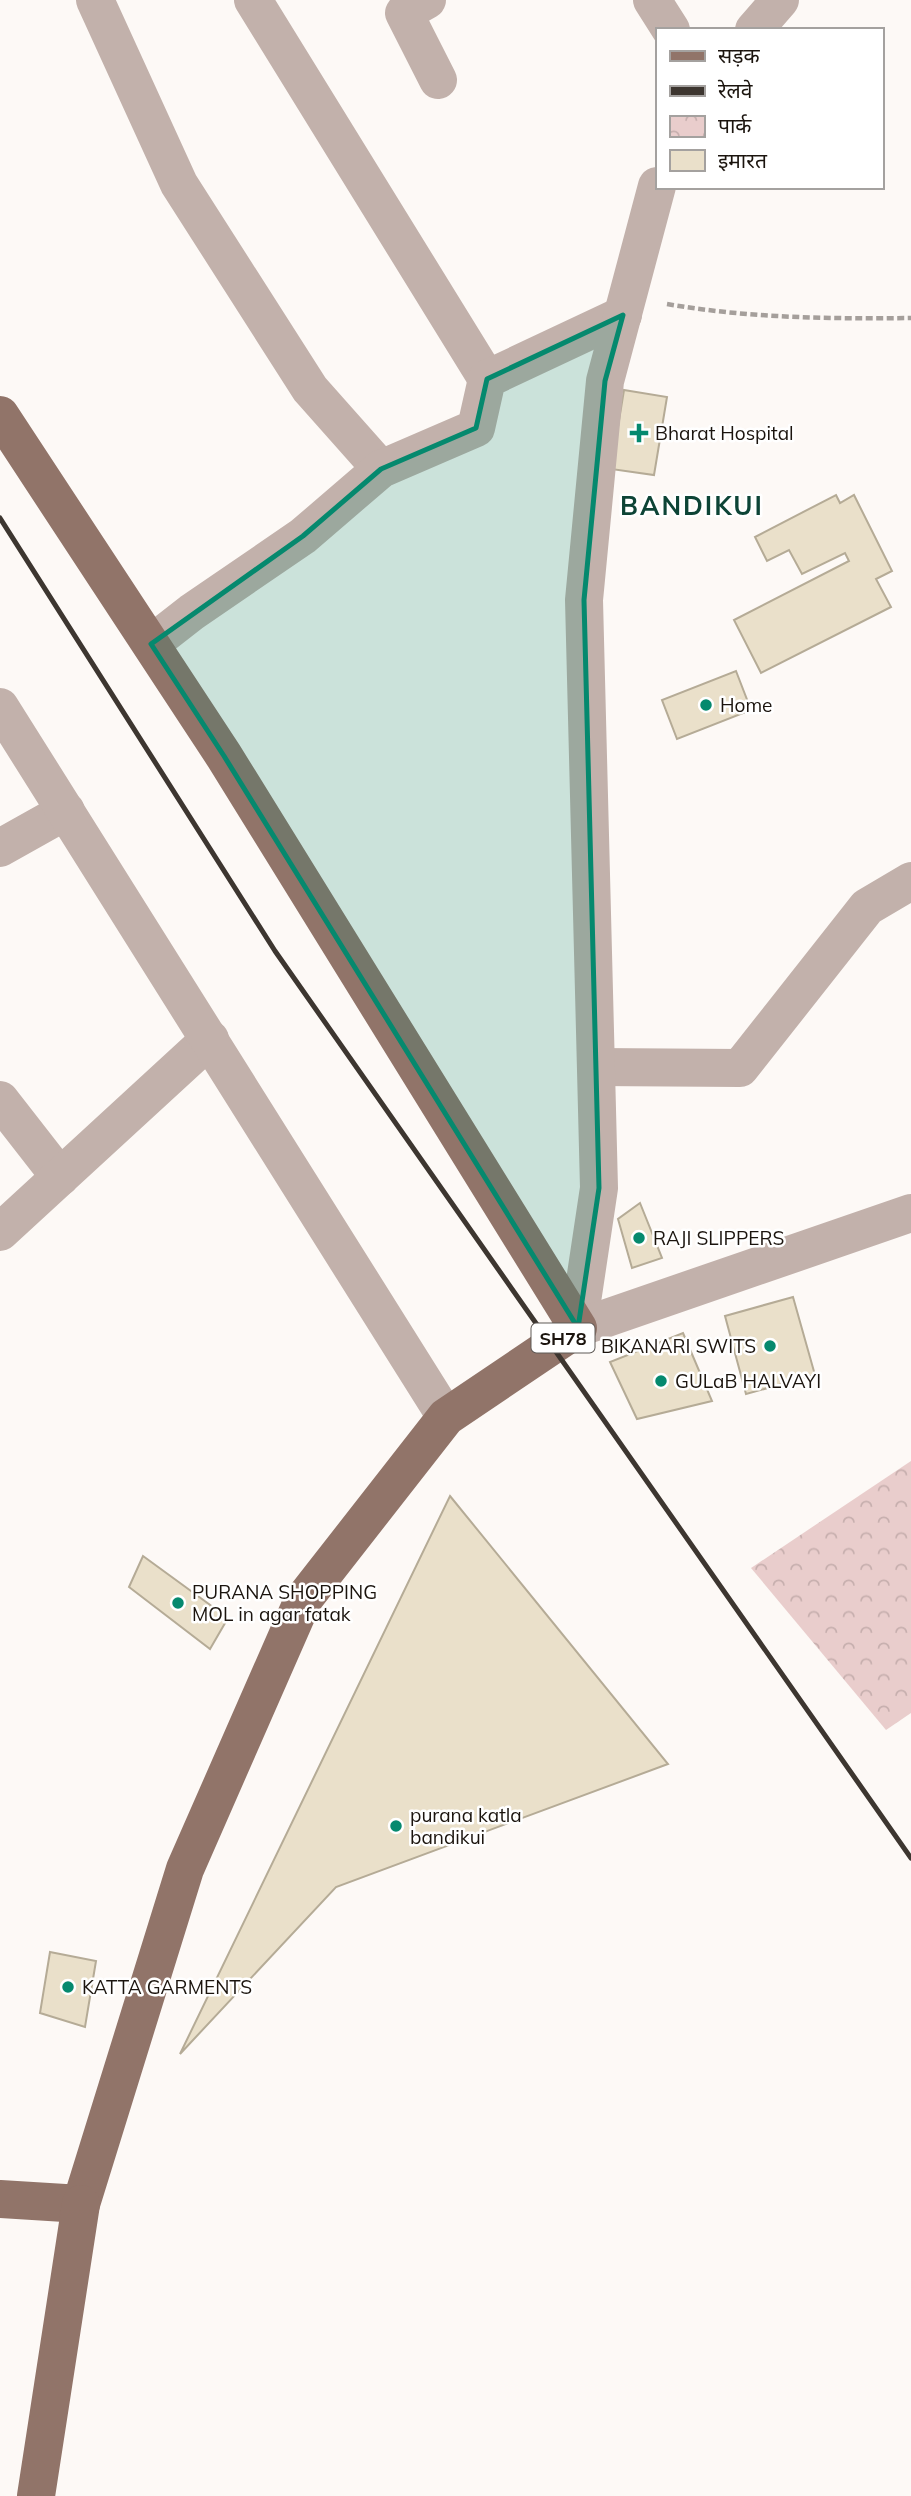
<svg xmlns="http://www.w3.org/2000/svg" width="911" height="2496" font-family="Mulish,'Noto Sans Devanagari',sans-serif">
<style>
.park{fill:url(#park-crowns)}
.building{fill:#eae0ca;stroke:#b5ab96;stroke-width:2}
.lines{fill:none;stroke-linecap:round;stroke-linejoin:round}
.path{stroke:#a59f9b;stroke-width:4.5;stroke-dasharray:7 3.5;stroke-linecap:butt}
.minor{stroke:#c2b1ab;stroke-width:38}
.tertiary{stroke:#c2b1ab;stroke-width:38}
.primary{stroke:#917469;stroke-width:38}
.rail{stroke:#3d3630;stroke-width:5}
.marked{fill:#05896e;fill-opacity:0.2;stroke:#05896e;stroke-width:5;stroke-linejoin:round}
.poi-dot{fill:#05896e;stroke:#fff;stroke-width:2.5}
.labels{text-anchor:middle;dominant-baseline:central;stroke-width:5;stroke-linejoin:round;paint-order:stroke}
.shield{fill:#fff;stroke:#5f5a56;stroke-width:2}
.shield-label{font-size:18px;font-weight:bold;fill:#1b140e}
.poi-label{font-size:19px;fill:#1b140e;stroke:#fff;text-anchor:start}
.district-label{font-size:26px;font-weight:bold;letter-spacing:2px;fill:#0d4436;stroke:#fff}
</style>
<defs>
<pattern id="park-crowns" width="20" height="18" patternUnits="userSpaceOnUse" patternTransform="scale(1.75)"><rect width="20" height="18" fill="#e9cdcc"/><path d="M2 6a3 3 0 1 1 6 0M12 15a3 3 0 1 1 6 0" fill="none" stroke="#c7afae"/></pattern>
</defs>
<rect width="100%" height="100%" fill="#fdf9f6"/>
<polygon class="park" points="911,1461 911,1713 886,1730 751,1568"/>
<g class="building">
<polygon points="624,390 667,397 654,475 611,469"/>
<polygon points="836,495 840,503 854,495 892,571 876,579 891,607 761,673 734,620 849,561 845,553 802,574 789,550 767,561 755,537"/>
<polygon points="736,671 751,710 677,739 662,700"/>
<polygon points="640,1203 662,1258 632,1268 618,1219"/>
<polygon points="793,1297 815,1375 746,1394 725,1316"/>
<polygon points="683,1333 712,1401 637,1419 610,1362"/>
<polygon points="450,1496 668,1764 336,1887 180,2054"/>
<polygon points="143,1556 228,1618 210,1649 129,1587"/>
<polygon points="50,1952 96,1961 85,2027 40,2013"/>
</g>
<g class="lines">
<path class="path" d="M667 304C748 318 829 319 911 318"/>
<g class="minor">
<polyline points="95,0 179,184 310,389 381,469"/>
<polyline points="253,0 487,379"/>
<polyline points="427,0 404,13 438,80"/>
<polyline points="652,0 671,30"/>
<polyline points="754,30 780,0"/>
<polyline points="151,644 192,612 303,536 381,469 476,428 487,379 623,315"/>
<polyline points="0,848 66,811"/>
<polyline points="597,1067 740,1068 867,907 911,881"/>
<polyline points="0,1100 60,1177"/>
<polyline points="0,1232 210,1039"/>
<polyline points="578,1328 599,1188 584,600 605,381 657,186"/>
</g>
<g class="tertiary">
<polyline points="0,707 446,1417"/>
<polyline points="578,1328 911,1213"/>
</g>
<g class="primary">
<polyline points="0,415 224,756 578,1328 446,1417 303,1600 185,1869 81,2204 0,2199"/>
<polyline points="36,2496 81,2204"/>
</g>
<polyline class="rail" points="0,518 275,951 911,1858"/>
</g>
<path class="marked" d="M623 315 605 381 584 600 599 1188 578 1328 224 756 151 644 303 536 381 469 476 428 487 379Z"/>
<g class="poi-dot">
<path d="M635.5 422.5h7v7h7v7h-7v7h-7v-7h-7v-7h7z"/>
<circle cx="706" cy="705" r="7"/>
<circle cx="639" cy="1238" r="7"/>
<circle cx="770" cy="1346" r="7"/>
<circle cx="661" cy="1381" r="7"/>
<circle cx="178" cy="1603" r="7"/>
<circle cx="396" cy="1826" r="7"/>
<circle cx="68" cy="1987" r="7"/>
</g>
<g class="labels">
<rect class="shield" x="531.5" y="1323.5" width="63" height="29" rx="5"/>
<g class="shield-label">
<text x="563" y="1338">SH78</text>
</g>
<g class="poi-label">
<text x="655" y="433">Bharat Hospital</text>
<text x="720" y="705">Home</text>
<text x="653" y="1238">RAJI SLIPPERS</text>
<text x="756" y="1346" text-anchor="end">BIKANARI SWITS</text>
<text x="675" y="1381">GULaB HALVAYI</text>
<text x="192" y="1592">PURANA SHOPPING<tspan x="192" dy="22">MOL in agar fatak</tspan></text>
<text x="410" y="1815">purana katla<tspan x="410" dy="22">bandikui</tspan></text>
<text x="82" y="1987">KATTA GARMENTS</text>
</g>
<g class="district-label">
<text x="692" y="505">BANDIKUI</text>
</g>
</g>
<rect x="656" y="28" width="228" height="161" fill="#ffffff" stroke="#a4a19f" stroke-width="2"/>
<rect x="670" y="51" width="35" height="10" fill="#917469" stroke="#a4a19f" stroke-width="2"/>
<text x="718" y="63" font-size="21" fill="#1b140e">सड़क</text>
<rect x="670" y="86" width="35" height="10" fill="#3d3630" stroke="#a4a19f" stroke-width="2"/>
<text x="718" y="98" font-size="21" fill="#1b140e">रेलवे</text>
<rect x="670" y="116" width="35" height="21" fill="url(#park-crowns)" stroke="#a4a19f" stroke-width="2"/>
<text x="718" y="133" font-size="21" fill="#1b140e">पार्क</text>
<rect x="670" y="150" width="35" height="21" fill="#eae0ca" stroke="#a4a19f" stroke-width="2"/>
<text x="718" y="168" font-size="21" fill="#1b140e">इमारत</text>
</svg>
